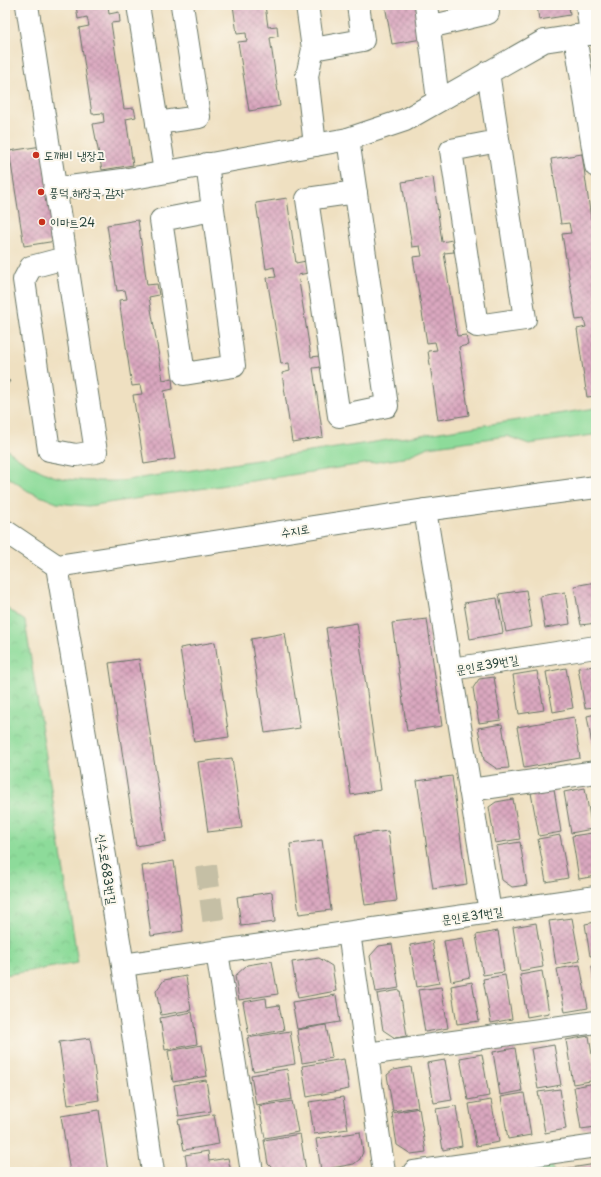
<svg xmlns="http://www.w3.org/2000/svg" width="601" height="1177" font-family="'Playpen Sans','Poor Story',sans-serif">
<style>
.grass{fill:#8ddb9a;stroke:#568c67}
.park{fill:url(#park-crowns);stroke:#568c67}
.building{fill:url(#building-cross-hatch)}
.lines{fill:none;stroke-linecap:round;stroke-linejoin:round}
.minor-tunnel{stroke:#c5bfa5;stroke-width:22;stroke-dasharray:22 11;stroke-linecap:butt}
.minor-casing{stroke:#687665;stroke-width:24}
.major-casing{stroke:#687665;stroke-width:24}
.minor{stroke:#fff;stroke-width:22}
.major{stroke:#fff;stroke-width:22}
.poi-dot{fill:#c8321e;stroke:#fbf7ec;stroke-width:1.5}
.labels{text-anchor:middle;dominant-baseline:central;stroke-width:4;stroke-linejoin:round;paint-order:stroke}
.poi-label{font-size:12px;fill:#1f3d34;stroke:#fbf7ec;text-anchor:start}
.street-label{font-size:12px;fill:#1f3d34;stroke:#fbf7ec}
</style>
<defs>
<pattern id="park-crowns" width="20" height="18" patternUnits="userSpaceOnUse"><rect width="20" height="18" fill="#8ddb9a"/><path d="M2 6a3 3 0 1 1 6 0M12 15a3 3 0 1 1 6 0" fill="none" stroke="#79bd85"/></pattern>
<pattern id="building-cross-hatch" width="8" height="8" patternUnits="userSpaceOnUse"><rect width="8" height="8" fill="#daa7bf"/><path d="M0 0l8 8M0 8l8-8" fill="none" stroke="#b0899c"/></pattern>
</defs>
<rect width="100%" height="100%" fill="#fbf7ec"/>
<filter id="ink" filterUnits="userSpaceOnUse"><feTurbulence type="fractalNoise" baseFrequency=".025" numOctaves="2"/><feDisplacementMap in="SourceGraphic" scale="8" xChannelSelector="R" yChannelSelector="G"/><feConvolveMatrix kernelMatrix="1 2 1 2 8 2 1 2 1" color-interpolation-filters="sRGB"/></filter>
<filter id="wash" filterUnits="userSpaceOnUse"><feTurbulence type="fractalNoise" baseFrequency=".012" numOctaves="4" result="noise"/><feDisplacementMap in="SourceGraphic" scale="16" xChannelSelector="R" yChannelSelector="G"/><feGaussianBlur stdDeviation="0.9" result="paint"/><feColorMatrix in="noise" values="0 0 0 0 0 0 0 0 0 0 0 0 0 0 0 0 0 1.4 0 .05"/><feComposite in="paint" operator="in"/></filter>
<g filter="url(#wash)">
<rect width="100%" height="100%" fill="#efe0c1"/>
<path class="grass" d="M596 408V434L593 435 529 444 507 436 428 447 403 458 88 506 57 503 28 491 5 475V448C19 459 36 470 53 476 73 482 101 481 121 481Z"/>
<g class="park">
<polygon points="5,607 25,621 78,963 5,975"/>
<polygon points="552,1158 553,1172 448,1172"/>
</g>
<g id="blocks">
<g class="building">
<polygon points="76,5 108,5 109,14 119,12 120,22 111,23 124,109 134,108 136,117 126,119 133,165 102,170 93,124 104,122 103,113 92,114 79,28 89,26 87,17 78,19"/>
<polygon points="233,5 265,5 268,27 277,26 278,36 270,38 280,106 249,111 238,42 247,41 246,33 237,34"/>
<polygon points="385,5 417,5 422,39 392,44"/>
<polygon points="537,5 569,5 570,15 539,20"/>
<polygon points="42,146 56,241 24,246 9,151"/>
<polygon points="582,154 591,219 596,218 596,230 593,230 596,248 596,396 587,397 577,329 586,327 584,319 576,320 562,234 571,233 569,223 561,224 551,159"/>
<polygon points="433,177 442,242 452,240 454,252 444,253 457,336 466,335 468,345 459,347 469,415 438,420 428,351 437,350 435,342 427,343 413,257 422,256 420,246 412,247 402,182"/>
<polygon points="287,198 296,263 306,261 308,273 298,275 311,357 320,356 322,367 313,368 323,437 292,442 282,373 290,371 289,363 281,364 267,278 276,277 274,267 266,269 256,203"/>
<polygon points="138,220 147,285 157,284 159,295 149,297 163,380 172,378 173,389 164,391 175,459 144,464 133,395 142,394 140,385 132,386 119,300 127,299 125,290 117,291 107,225"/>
<polygon points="5,378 10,381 5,388"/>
<polygon points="596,582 596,623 581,625 574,586"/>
<polygon points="526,590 532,627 506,632 499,594"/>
<polygon points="565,592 570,624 545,628 540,596"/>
<polygon points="497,598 503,633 470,639 464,603"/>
<polygon points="427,619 442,726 407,731 392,623"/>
<polygon points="357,623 381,790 351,795 326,628"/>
<polygon points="285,633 300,728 265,733 251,639"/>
<polygon points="215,642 229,737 194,742 180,648"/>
<polygon points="139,659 166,841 136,846 109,663"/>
<polygon points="596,666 596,707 585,708 578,668"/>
<polygon points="566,668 573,708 553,712 546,672"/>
<polygon points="537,671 544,710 519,714 513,675"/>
<polygon points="494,677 501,720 479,723 473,688 479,679"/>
<polygon points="596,714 596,756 594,756 587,716"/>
<polygon points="574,717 580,758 524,768 517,727"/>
<polygon points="502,724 509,768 497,769 484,760 478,728"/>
<polygon points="232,758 242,828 208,832 198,762"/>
<polygon points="452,776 467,884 433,889 417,781"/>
<polygon points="585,788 592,829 571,833 564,792"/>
<polygon points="554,789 561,832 539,836 531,793"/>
<polygon points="513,799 520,839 495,843 489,807 496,802"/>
<polygon points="388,831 397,901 365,905 355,835"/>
<polygon points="592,833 596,856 596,876 579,879 572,836"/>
<polygon points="560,835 568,878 546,882 538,839"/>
<polygon points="322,840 331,910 299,914 290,844"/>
<polygon points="520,842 527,885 512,887 502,880 496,846"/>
<polygon points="174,861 183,931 151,936 142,866"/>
<polygon points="272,892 275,922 241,926 237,897"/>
<polygon points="572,918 580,961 556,965 549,921"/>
<polygon points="596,922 596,955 590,956 585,924"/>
<polygon points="536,923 543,967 520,971 513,927"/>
<polygon points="498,931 504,972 483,975 476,935"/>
<polygon points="463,938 470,977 451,981 444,941"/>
<polygon points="432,941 439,983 417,987 410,945"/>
<polygon points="392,944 399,988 376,992 370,956 379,946"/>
<polygon points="319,958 332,966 336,991 298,998 292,962"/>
<polygon points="272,961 278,994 239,1000 235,976 247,965"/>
<polygon points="580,965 588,1008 565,1012 557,969"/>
<polygon points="596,965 596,986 595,986 592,966"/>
<polygon points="542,971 549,1013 527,1017 520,975"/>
<polygon points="505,975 512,1019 491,1023 483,979"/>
<polygon points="186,976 191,1010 161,1015 156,991 164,980"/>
<polygon points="472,982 479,1021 457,1024 451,986"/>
<polygon points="441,987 448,1028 425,1032 418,990"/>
<polygon points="400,990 407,1036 395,1038 383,1030 377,994"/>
<polygon points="336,995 340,1022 297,1029 292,1002"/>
<polygon points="266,998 267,1007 279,1005 284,1030 249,1036 243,1002"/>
<polygon points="192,1012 197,1044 165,1050 160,1018"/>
<polygon points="326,1025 332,1058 302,1063 297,1030"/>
<polygon points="290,1031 295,1064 253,1071 247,1038"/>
<polygon points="589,1036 596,1080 573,1084 566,1040"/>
<polygon points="90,1038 99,1100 68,1105 59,1042"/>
<polygon points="202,1045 207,1076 173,1082 168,1051"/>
<polygon points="554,1045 561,1085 538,1089 531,1049"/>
<polygon points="515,1048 522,1091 500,1095 493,1052"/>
<polygon points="482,1054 489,1096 468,1100 460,1058"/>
<polygon points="344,1059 349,1089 307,1097 302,1066"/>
<polygon points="445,1060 452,1100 434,1103 427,1063"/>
<polygon points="411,1067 418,1107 393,1111 387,1075 393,1070"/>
<polygon points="287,1069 292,1099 256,1105 251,1075"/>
<polygon points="206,1080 211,1111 179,1116 174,1085"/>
<polygon points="595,1083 596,1127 581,1129 574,1087"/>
<polygon points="560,1089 566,1129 545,1133 538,1092"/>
<polygon points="524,1093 531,1135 508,1139 501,1097"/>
<polygon points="343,1097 348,1129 314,1134 309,1102"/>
<polygon points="491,1100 499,1142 476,1146 469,1104"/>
<polygon points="292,1101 298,1132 265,1138 259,1106"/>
<polygon points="456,1106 462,1146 443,1150 436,1109"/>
<polygon points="419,1108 426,1152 411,1154 397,1145 392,1113"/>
<polygon points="99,1110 108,1172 70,1172 61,1116"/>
<polygon points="214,1114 219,1144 184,1150 178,1120"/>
<polygon points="360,1132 363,1152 360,1159 354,1164 321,1170 316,1139"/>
<polygon points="300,1134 306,1170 276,1172 268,1164 264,1140"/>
<polygon points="208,1151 209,1161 228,1158 231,1172 188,1172 185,1155"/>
<polygon points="596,1164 596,1172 565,1172 564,1169"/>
</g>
</g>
</g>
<g filter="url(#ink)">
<use href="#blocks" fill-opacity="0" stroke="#687665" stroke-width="1"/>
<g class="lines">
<polyline class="minor-tunnel" points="206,866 214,925"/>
<g class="minor-casing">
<g id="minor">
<polyline points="27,5 96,452 76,455 49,450 24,280 31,267 65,258"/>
<polyline points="138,5 165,172"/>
<polyline points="307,5 313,49 307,76 315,145"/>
<polyline points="426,5 438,100"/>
<polyline points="587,5 591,34"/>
<polyline points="429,27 488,13 487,5"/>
<polyline points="575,36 596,166"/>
<polyline points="313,49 363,40 358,5"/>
<polyline points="488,72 525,319 477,326 451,150 498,141"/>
<polyline points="157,123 199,117 182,5"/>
<polyline points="348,139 387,406 339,416 307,199 356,192"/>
<polyline points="207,164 234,366 184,374 161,220 213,210"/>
<polyline points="54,189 123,180 348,139 405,120 544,41 596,33"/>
<polyline points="425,510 490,912"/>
<polyline points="57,566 123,965 153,1172"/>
<polyline points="451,669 596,647"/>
<polyline points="470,790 596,772"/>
<polyline points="349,933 384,1172"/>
<polyline points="217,952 252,1172"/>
<polyline points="123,965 596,897"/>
<polyline points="367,1054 596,1022"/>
<polyline points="414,1172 596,1146"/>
</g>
</g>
<g class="major-casing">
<polyline id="major" points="5,531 57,566 425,510 596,487"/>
</g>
<use href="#minor" class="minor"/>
<use href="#major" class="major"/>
</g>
</g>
<g class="poi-dot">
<circle cx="36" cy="155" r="4"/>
<circle cx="41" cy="192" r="4"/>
<circle cx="42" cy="222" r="4"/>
</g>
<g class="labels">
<g class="poi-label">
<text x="44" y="155">도깨비 냉장고</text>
<text x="49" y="192">풍덕 해장국 감자</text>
<text x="50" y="222">이마트24</text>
</g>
<g class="street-label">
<text transform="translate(295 530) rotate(-9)">수지로</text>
<text transform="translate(487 664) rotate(-10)">문인로39번길</text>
<text transform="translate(107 869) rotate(81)">신수로683번길</text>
<text transform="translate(472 915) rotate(-8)">문인로31번길</text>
</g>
</g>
<rect width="601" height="1177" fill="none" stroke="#fbf7ec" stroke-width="20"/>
</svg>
